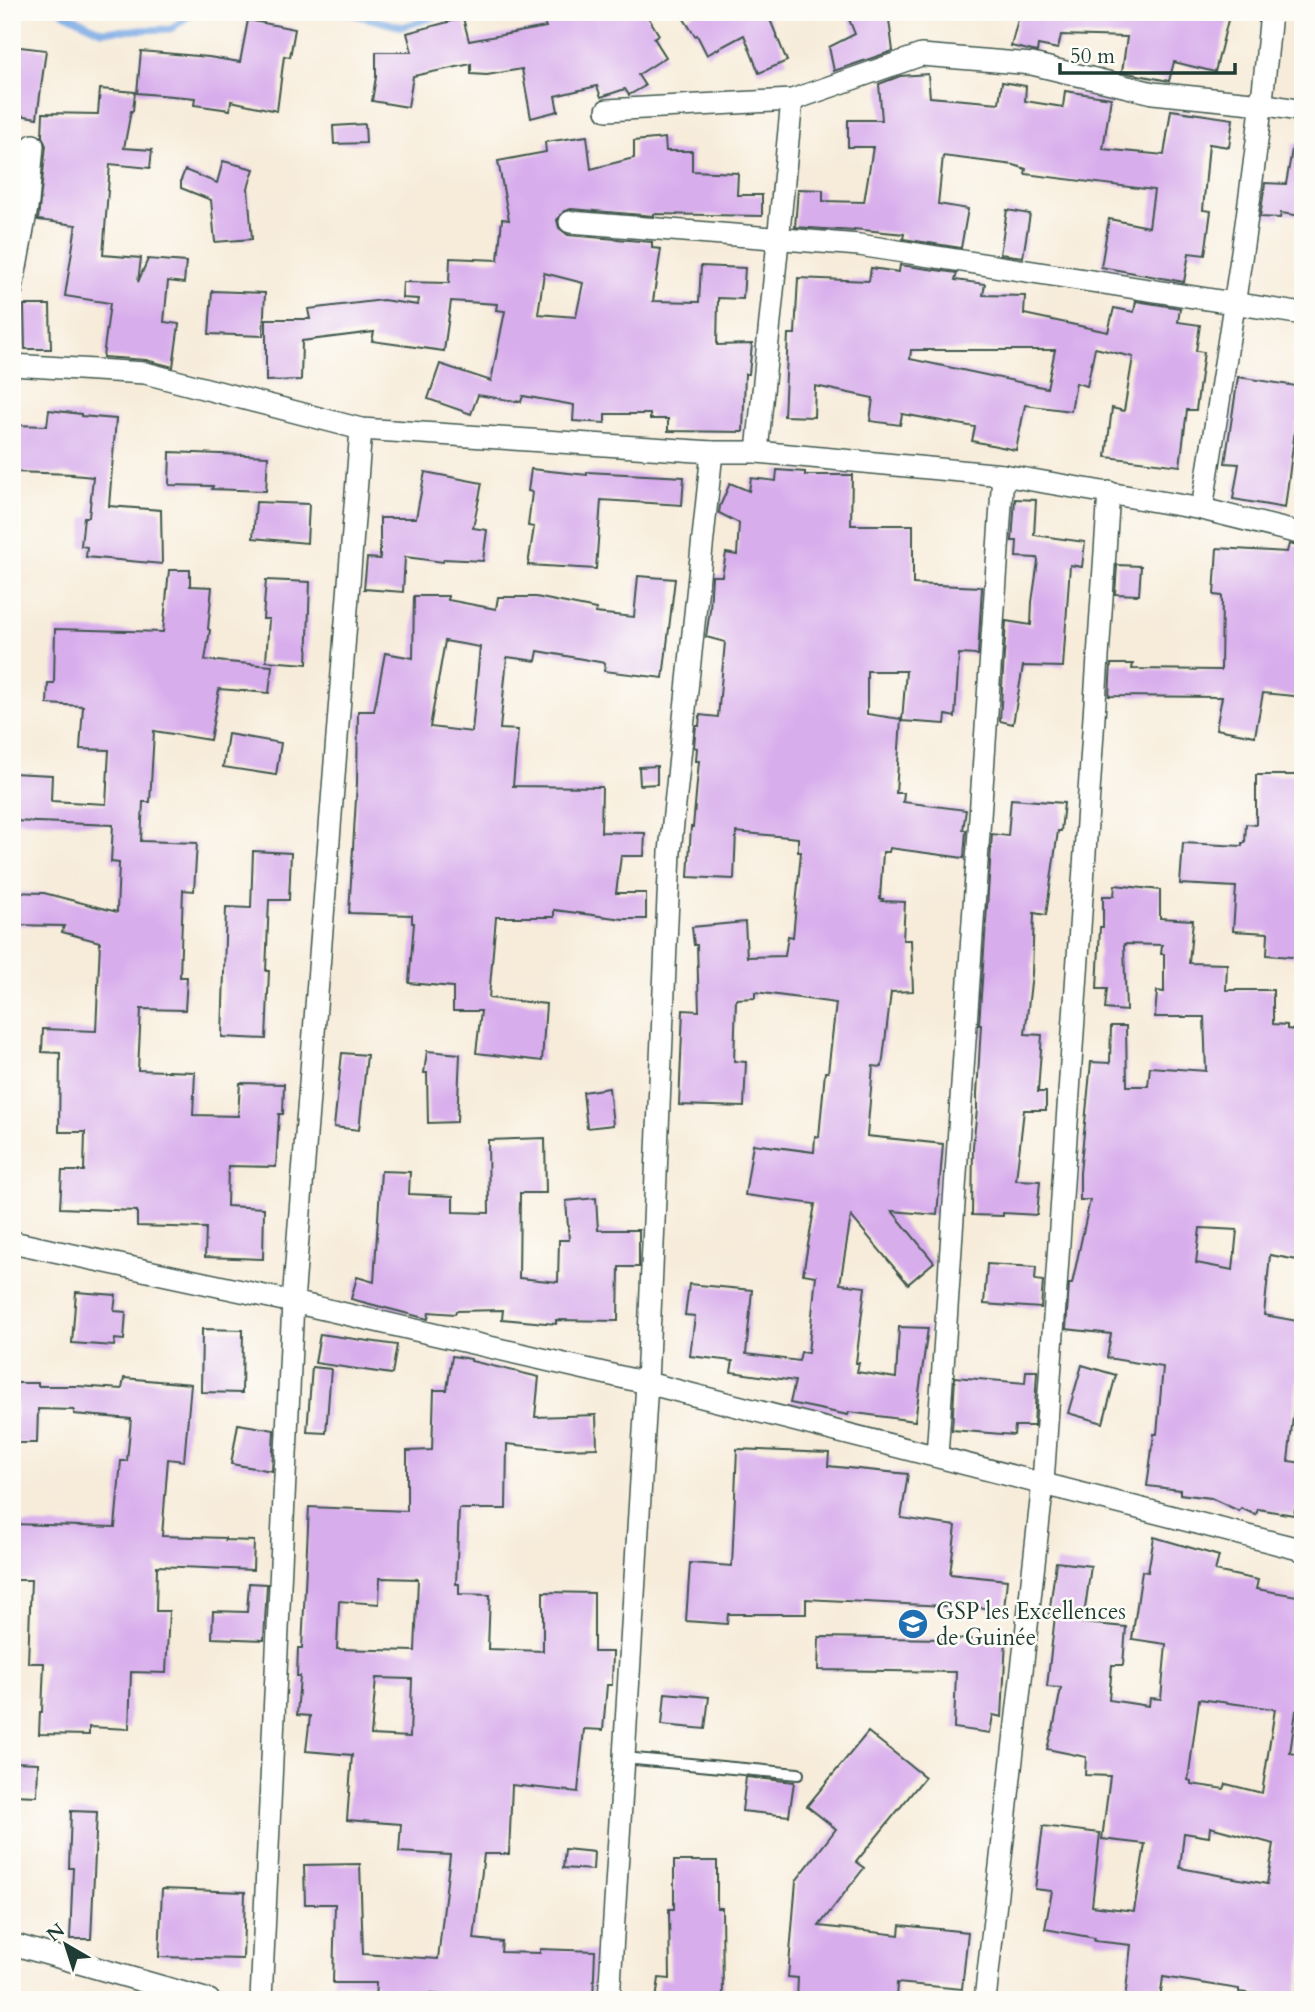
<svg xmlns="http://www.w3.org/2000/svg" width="1315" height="2012" font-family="Cardo,serif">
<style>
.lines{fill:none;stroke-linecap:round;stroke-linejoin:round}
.stream{stroke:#79a9e4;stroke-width:7}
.building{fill:#d8adec;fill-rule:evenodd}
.service-casing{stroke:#3f574d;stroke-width:14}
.minor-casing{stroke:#3f574d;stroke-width:24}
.service{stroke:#fff;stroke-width:10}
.minor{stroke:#fff;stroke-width:21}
.labels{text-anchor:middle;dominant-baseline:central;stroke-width:5;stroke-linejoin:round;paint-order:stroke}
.poi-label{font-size:23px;fill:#1f3d34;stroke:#fdfcf7;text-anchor:start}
</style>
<rect width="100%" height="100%" fill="#fdfcf7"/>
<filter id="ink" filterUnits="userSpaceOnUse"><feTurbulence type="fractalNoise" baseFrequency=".0143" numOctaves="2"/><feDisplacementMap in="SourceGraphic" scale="14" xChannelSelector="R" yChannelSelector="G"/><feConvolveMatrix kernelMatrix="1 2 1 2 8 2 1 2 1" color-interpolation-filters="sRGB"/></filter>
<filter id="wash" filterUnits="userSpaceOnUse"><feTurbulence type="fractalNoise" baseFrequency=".00686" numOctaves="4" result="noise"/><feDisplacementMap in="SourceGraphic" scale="28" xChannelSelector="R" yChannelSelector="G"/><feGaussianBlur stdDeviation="1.57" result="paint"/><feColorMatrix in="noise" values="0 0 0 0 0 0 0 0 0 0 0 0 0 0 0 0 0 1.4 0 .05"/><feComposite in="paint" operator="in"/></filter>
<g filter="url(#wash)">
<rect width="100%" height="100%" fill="#f7ecda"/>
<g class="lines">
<g class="stream">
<polyline points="62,12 101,31 171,29 194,12"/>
<polyline points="344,12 402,27 452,12"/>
</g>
</g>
<g id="blocks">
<g class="building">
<polygon points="540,12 645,12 659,35 654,38 666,57 638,75 645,86 629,95 625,89 601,97 597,86 555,96 558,111 531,118 522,69 487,75 471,74 471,64 413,76 408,107 372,101 376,77 376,52 412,52 407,33 463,18 469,41 546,27"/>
<polygon points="696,12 767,12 787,61 759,73 744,35 707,55 697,35 695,36 684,19"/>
<polygon points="846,12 888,12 893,51 834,71 829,47 855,34"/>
<polygon points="1020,12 1230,12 1215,72 1174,62 1169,81 1122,72 1127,37 1061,35 1058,49 1038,45 1037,52 1011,46"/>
<polygon points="248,20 295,29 290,57 284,56 277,111 231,101 230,110 194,105 195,98 137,93 141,51 209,57 240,62"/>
<polygon points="12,46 46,50 37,118 13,114 17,88 12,88"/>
<polygon points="928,74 930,97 999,103 1002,82 1026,86 1025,101 1063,107 1065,91 1111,98 1103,149 1164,155 1171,110 1233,119 1229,147 1209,144 1203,210 1211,211 1205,255 1189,253 1184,282 1101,267 1109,219 1149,227 1154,190 1025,174 1026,169 1014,165 943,156 938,204 968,209 961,248 903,239 904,234 854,229 854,231 795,227 798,189 823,190 823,201 864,202 873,147 848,147 848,120 882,120 879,84 900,76"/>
<polygon points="100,89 135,92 133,111 131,111 124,148 152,150 150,168 110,164 103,255 141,258 138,282 148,259 186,262 184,283 168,281 164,322 179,324 173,367 146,360 103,357 110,303 65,296 76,225 38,220 46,146 42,136 43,113 98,114"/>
<polygon points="365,124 366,143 334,144 333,126"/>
<path d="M587 136 591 169 634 158V141L665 138 666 151H692V171L738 173 737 195H762V216L654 214V216L571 209 564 211 557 220 559 228 568 235 652 242V248L661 249 653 301 699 302 701 266 745 268 743 299 718 298 717 345 752 344 749 374H745L743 432 668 431V419H650V414H605V423L573 421 574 405 523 396 521 402 478 395 471 414 428 399 440 364 491 381 505 311 496 310 497 304 451 301 444 351 372 341 374 332 302 341 301 380 266 381V319H310L308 309 383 300 418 305 419 299 402 298 403 282 449 283 450 258 498 260 502 219 509 220 498 161 546 152 545 142ZM544 273 583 283 576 317 538 314Z"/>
<polygon points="1293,144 1303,144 1303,216 1281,213 1280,218 1260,217 1265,183 1286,184"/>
<polygon points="223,161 254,169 248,188 252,239 215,242 211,200 181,188 181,180 185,170 217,183"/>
<polygon points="1007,210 1030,214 1023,257 1000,254"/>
<path d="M900 265 957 273 955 280 985 284 983 295 1025 296 1024 314 1108 332 1114 308 1134 312 1136 301 1180 308 1178 322 1200 325 1196 351 1204 352 1196 410H1187L1180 466 1106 457 1112 408 1124 411 1133 357 1095 348 1087 386 1076 383 1071 411 1025 405 1016 450 972 441 975 427 902 414 900 425 870 421 873 398 815 386 814 417 784 416 788 334H795L798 278 869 281 871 268 899 272ZM911 350H1055L1047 388 910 359Z"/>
<polygon points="212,291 265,293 263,336 209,334"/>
<polygon points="24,305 50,305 51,349 25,349"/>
<polygon points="1238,377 1303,387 1303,422 1296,422 1285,508 1233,499 1239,464 1225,463"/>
<polygon points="49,410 81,414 81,416 116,419 109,506 161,510 162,564 86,557 87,547 81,546 84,517 89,517 93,477 72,475 73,474 12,472 13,425 47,426"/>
<polygon points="170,452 268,456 266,491 212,489 213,486 169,485"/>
<polygon points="531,469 587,475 587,472 684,477 682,505 601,500 596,569 528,565 534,527 528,526 532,492 528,491"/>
<polygon points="777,470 805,472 805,475 852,475 851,525 913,525 913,584 982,587 978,655 959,654 955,717 946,715 945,724 902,721 906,671 867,671 867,714 901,719 896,793 904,793 903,802 966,810 963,830 966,830 964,858 890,848 889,852 883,852 880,899 883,899 882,901 905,902 903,940 911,940 913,991 891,992 882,1067 873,1066 867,1136 943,1144 937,1215 892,1211 934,1262 908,1284 851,1216 840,1284 865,1287 856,1363 859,1363 857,1372 896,1378 899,1327 928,1328 915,1421 849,1412 848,1415 790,1403 795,1381 731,1372 733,1361 690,1356 695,1316 685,1315 689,1284 752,1290 746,1354 799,1361 801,1352 808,1353 816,1276 803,1274 815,1204 745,1195 753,1144 814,1152 815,1136 819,1137 825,1072 828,1072 836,1003 755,992 755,998 736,999 734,1061 746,1062 744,1107 679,1105 683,1010 699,1011 697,945 694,945 692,927 745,922 747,957 785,956 788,936 793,937 801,852 798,852 798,838 736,832 734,879 688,877 691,827 693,827 699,761 696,761 697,748 694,747 696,726 699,726 700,715 718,717 725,642 706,637 710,610 712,576 722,576 726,553 737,555 739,523 719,513 720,506 730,483 749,491 751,478 776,481"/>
<polygon points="425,472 482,483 473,528 487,530 483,561 444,559 443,562 405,557 403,592 364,589 367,558 380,559 380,518 416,518"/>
<polygon points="1015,499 1036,500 1034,535 1085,542 1082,567 1070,565 1063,667 1023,666 1013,724 1000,721 1006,621 1031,625 1032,602 1038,561 1037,558 1016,557 1017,541 1012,541"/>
<polygon points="256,502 309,504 307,543 253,538"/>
<polygon points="1289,544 1303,547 1303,657 1301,674 1303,674 1303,697 1263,693 1255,736 1216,729 1222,697 1109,696 1111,664 1133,664 1132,669 1221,670 1222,596 1214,595 1217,548 1287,552"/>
<polygon points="1117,565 1141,566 1139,595 1115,594"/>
<polygon points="169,570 190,570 190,586 212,587 208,629 210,630 205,660 272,666 269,693 219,689 210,740 154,731 150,802 143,802 141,841 197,843 194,891 183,890 180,977 187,977 185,1010 141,1009 138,1070 195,1072 193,1115 238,1116 240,1083 284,1084 283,1114 279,1114 276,1167 228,1166 227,1206 264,1208 263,1259 205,1257 206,1228 137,1226 137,1211 60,1208 62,1171 84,1171 85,1132 59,1132 60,1053 42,1052 43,1029 96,1031 100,942 62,932 64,926 12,925 12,892 44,893 117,912 119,863 111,862 113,825 12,821 12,773 52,775 51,801 106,804 109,750 80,749 83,706 47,704 48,683 54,683 55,629 163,632"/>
<path d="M638 576 675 579 663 678 604 671 605 663 538 651 536 661 507 657 500 729 518 730 513 786 602 787 601 832 645 833 644 856H621L616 893H646V919H623L554 910V917H496L489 998 546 1004 542 1061 476 1053 481 1011H453V987L409 983 414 923H412V915L349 913 357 783 358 711H374L385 653 413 658 414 596H448V600L496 609 498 597H536L596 609 595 613 634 617ZM445 641 480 647 472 732 430 727Z"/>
<polygon points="266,580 310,582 307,664 266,661 269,619 263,619"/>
<polygon points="228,734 281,743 276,775 223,767"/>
<polygon points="657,766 657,784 640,785 639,767"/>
<polygon points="1256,775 1297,775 1296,842 1303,841 1303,958 1267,955 1268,933 1233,931 1236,887 1180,884 1183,843 1242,846 1242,843 1245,843 1246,824 1256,825"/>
<polygon points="1011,799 1064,803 1061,831 1058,831 1046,915 1034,913 1032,974 1025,1034 1042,1035 1038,1092 1046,1092 1046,1110 1024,1110 1016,1180 1040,1181 1037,1215 1003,1213 1003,1216 972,1215 973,1146 977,1110 977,1094 981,1025 979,1025 992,834 1008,836"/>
<polygon points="253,851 291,853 289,900 269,900 266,971 269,971 266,1039 222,1037 226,907 251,908"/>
<path d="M1115 885 1160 890V918L1193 920 1189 963 1227 964 1226 990H1273V1024L1287 1025V1029L1303 1031V1261L1270 1255 1264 1315 1303 1322V1383L1297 1382 1288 1461 1303 1463V1511L1295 1509 1294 1515 1258 1509 1256 1515 1241 1508 1239 1511 1211 1498 1180 1494V1490L1147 1486 1154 1434H1157L1163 1367 1107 1358 1111 1334 1066 1329 1069 1284H1072L1090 1200H1080V1173L1091 1062 1110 1063 1111 1026H1126L1127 1086H1148L1150 1067 1206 1071 1204 1017H1155L1157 991 1164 992V954H1161L1162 945 1124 944 1126 1011 1105 1009 1107 989H1097L1100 927H1103V896H1114ZM1200 1228 1237 1230 1233 1270 1196 1263Z"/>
<polygon points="427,1051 460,1054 457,1122 428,1123 427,1073 424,1073"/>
<polygon points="342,1053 367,1055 359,1130 334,1127"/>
<polygon points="609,1088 613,1125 587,1128 583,1092"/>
<polygon points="545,1138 546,1193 520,1193 519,1278 558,1282 559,1240 569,1240 566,1201 596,1198 598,1230 639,1230 639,1267 619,1267 618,1321 556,1320 556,1324 502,1319 503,1310 456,1311 455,1314 429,1312 428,1319 351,1299 357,1277 374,1282 381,1171 410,1172 409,1194 453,1196 453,1212 489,1213 488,1140"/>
<polygon points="987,1264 1036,1267 1035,1280 1043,1281 1041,1308 984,1304"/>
<polygon points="76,1292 116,1295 114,1311 126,1312 124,1340 115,1339 114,1346 72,1343"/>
<polygon points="202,1329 243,1330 242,1393 201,1392"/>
<polygon points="320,1334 397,1345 392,1374 315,1363"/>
<path d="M452 1356 471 1359V1361L539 1377 535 1417 596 1415 597 1448 558 1449 507 1444 506 1509H459L456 1584H459V1594L490 1595 488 1649 543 1651V1592L594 1593V1652H613L612 1685H607L603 1730 584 1729 578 1792 512 1785 509 1854H484L474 1939 502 1942 501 1952 540 1953V1949L595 1951 593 2000H481L431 1994V2000H375L376 1983H333L335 1904H305L304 1865 360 1864 363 1954 438 1959 450 1855 399 1852 401 1824 347 1820 352 1755 306 1751 310 1716 297 1715 300 1676H297L298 1648H302L309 1507 407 1511V1451L432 1450 434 1390H447ZM380 1578 418 1579 415 1651 337 1649 339 1601 379 1604ZM376 1678 412 1679 410 1737 371 1735Z"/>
<polygon points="1082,1365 1116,1375 1103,1423 1068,1413"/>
<polygon points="312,1367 331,1369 326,1433 307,1432"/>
<polygon points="1026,1371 1037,1371 1034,1426 1015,1426 1014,1435 952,1430 955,1377 1025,1383"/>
<polygon points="124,1378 191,1384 184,1461 168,1459 162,1536 225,1538 225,1540 254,1541 253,1570 157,1566 156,1611 169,1611 166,1673 131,1672 129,1729 89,1727 89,1735 39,1734 40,1712 42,1712 44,1663 28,1663 31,1580 12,1580 12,1524 115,1527 121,1461 127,1461 131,1419 74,1414 74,1410 38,1409 37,1443 16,1443 16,1383 38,1383 38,1386 77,1386 122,1389"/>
<polygon points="238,1424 274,1430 272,1471 231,1464"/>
<polygon points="737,1449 829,1453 828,1466 908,1474 901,1518 956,1526 950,1574 1007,1580 1004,1609 806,1599 806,1614 728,1614 727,1624 686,1621 690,1563 732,1566"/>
<path d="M1154 1537 1219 1556 1215 1571 1258 1580 1256 1589 1303 1597V1712L1296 1711 1290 1753 1303 1755V1836L1294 1870 1303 1871V1953L1296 1999 1239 1992V1989L1163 1977 1160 2000H1125L1131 1945 1094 1941 1095 1938 1045 1929 1052 1891 1035 1889 1043 1826 1100 1833 1092 1906 1134 1911 1145 1844 1102 1839 1110 1776 1085 1775 1086 1757 1047 1749 1052 1730H1053L1061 1688 1047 1687 1055 1616 1049 1615 1056 1562 1091 1566 1083 1623 1126 1627 1123 1665H1112L1109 1700 1149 1706 1150 1698 1161 1699 1166 1644 1132 1639 1142 1571 1148 1572ZM1199 1699 1275 1709 1262 1793 1226 1784 1224 1789 1191 1784V1781L1188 1780ZM1210 1827 1274 1844 1267 1884 1180 1868 1184 1833 1209 1837Z"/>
<polygon points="249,1583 267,1584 264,1640 212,1638 213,1611 247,1612"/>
<polygon points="819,1637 1006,1640 1002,1717 993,1715 990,1733 954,1728 956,1672 818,1670"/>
<polygon points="665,1693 709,1697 705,1729 662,1725"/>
<polygon points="868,1732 925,1777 856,1862 864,1868 819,1926 899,1935 900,1925 968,1932 962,1989 897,1983 896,2000 797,2000 798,1978 788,1977 796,1881 836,1829 807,1806"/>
<polygon points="12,1762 38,1763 37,1796 12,1795"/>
<polygon points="746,1777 794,1782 789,1816 742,1811"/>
<polygon points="71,1811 97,1812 91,1939 70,1939 73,1868 69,1868"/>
<polygon points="565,1849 594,1852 593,1870 563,1868"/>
<polygon points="674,1861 717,1861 717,1908 722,1908 723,2000 656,2000 659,1978 670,1979 669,1909 674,1909"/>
<polygon points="162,1889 245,1892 243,1959 159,1957"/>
</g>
</g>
</g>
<g filter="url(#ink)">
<use href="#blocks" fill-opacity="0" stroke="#3f574d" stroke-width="2"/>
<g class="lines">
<g class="service-casing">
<polyline id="service" points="624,1758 798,1774"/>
</g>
<g class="minor-casing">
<g id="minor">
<polyline points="607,110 792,100 921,55 1032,64 1153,93 1262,104 1303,111"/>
<polyline points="570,222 859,245 1303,314"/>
<polyline points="12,289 28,202 33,145"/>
<polyline points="12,365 145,373 361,429 712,452 757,452 1003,475 1202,509 1303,534"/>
<polyline points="757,452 792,100"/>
<path d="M1202 509C1228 344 1256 179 1271 12"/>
<polyline points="12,1242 293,1302 647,1383 1303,1550"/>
<polyline points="937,1456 1003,475"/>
<polyline points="12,1944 209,2000"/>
<polyline points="261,2000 293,1302 361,429"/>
<polyline points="609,2000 647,1383 670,852 712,452"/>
<polyline points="985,2000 1043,1483 1109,492"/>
</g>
</g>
<use href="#service" class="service"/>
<use href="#minor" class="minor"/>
</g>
</g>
<defs>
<g id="school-disc" transform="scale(1.575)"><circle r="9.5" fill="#1f6fb2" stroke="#fdfcf7"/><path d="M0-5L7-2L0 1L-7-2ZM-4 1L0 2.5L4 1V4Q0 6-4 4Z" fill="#fff"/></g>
</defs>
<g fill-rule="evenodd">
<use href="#school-disc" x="913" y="1624"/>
</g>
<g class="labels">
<g class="poi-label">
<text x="936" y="1611">GSP les Excellences<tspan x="936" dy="26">de Guinée</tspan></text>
</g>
</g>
<rect width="1315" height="2012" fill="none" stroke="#fdfcf7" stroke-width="42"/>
<g transform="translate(66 1945) rotate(321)" stroke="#fdfcf7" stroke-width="5" paint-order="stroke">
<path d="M0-5L12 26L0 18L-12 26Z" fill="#1f3d34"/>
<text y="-10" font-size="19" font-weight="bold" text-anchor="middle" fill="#1f3d34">N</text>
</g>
<path d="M1060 63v10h175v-10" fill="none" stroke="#1f3d34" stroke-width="3.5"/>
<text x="1070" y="63" font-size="21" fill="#1f3d34" stroke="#fdfcf7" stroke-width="5" paint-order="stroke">50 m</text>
</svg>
